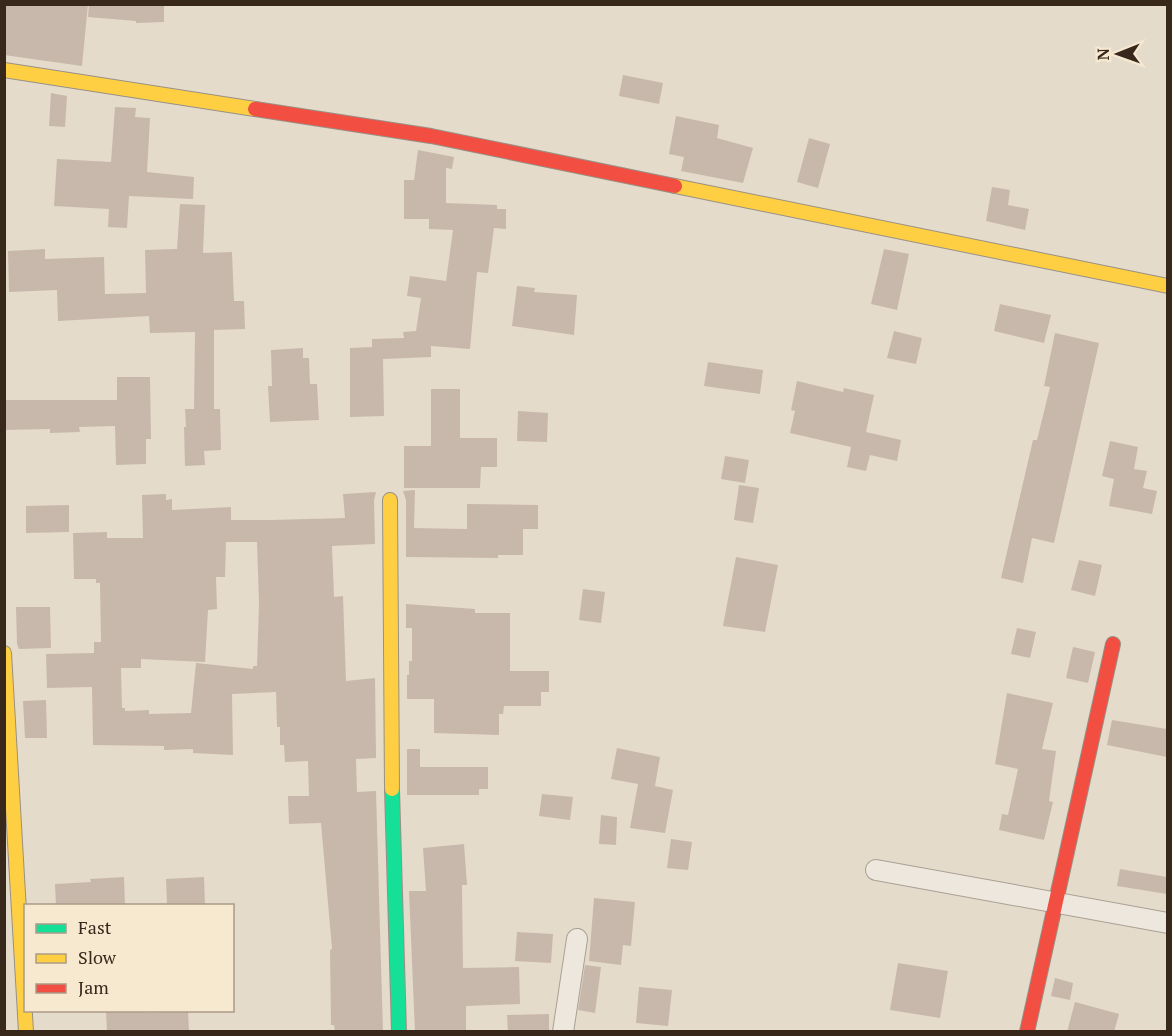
<svg xmlns="http://www.w3.org/2000/svg" width="1172" height="1036" font-family="'PT Serif',serif">
<style>
.building{fill:#c8b8ac;fill-rule:evenodd}
.lines{fill:none;stroke-linecap:round;stroke-linejoin:round}
.street-casing{stroke:#aaa094;stroke-width:22}
.fast-casing{stroke:#999085;stroke-width:16}
.slow-casing{stroke:#999085;stroke-width:16}
.jam-casing{stroke:#999085;stroke-width:16}
.street{stroke:#ede7dd;stroke-width:20}
.fast{stroke:#16e098;stroke-width:14}
.slow{stroke:#ffcf43;stroke-width:14}
.jam{stroke:#f24e42;stroke-width:14}
</style>
<rect width="100%" height="100%" fill="#e5dbcb"/>
<g class="building">
<polygon points="4,4 88,4 82,66 4,55"/>
<polygon points="89,4 164,4 164,22 136,23 136,21 88,17"/>
<polygon points="623,75 663,83 659,104 619,96"/>
<polygon points="51,93 67,96 65,127 49,126"/>
<polygon points="115,107 136,108 135,117 150,118 147,172 194,177 193,199 129,196 127,228 108,227 109,209 54,206 57,159 111,162"/>
<polygon points="676,116 719,125 717,138 753,148 743,183 681,171 684,157 669,154"/>
<polygon points="809,138 830,144 818,188 797,182"/>
<polygon points="418,150 454,157 452,169 446,168 446,203 497,205 497,209 506,209 506,229 494,228 488,273 477,272 470,349 431,346 431,357 383,359 384,416 350,417 350,348 372,347 372,339 404,338 403,332 416,331 421,298 407,296 410,276 446,281 453,230 429,229 429,219 404,219 404,180 414,180"/>
<polygon points="992,187 1010,190 1008,205 1029,209 1025,230 986,221"/>
<polygon points="180,204 205,205 203,253 232,252 234,301 244,301 245,329 214,330 214,409 220,409 221,450 204,451 205,465 185,466 184,427 186,427 185,409 194,409 195,332 150,333 149,316 58,321 57,290 9,292 8,251 45,249 45,259 104,257 105,294 146,293 145,250 177,249"/>
<polygon points="884,249 909,254 897,310 871,304"/>
<polygon points="517,286 535,288 534,292 577,295 574,335 512,326"/>
<polygon points="1000,304 1051,315 1044,343 994,331"/>
<polygon points="894,331 922,338 916,364 887,358"/>
<polygon points="1055,333 1099,343 1054,543 1032,538 1023,583 1001,578 1033,440 1037,440 1050,387 1044,386"/>
<polygon points="303,348 303,358 309,358 310,384 317,384 319,420 270,422 268,386 272,386 271,350"/>
<polygon points="708,362 763,370 760,394 704,386"/>
<polygon points="117,377 150,377 151,439 146,439 146,464 116,465 115,426 79,427 80,432 50,433 50,429 4,430 4,400 117,400"/>
<polygon points="797,381 843,392 844,388 874,395 866,432 901,440 897,461 870,455 866,471 847,467 851,447 790,433 795,411 791,410"/>
<polygon points="431,389 460,389 460,438 497,438 497,467 481,467 480,488 404,488 404,446 431,446"/>
<polygon points="518,411 548,413 547,442 517,441"/>
<polygon points="1110,441 1138,447 1134,469 1147,471 1143,488 1157,491 1152,514 1109,506 1114,479 1102,476"/>
<polygon points="725,456 749,460 745,483 721,479"/>
<polygon points="739,485 759,488 753,523 734,520"/>
<polygon points="415,490 414,528 467,529 467,504 538,505 538,529 523,529 523,555 498,555 498,558 406,557 406,500 403,491"/>
<path d="M376 492 374 500 375 544 332 546 334 597 343 596 346 681 375 678 376 758 356 759 357 792 376 791 383 1032H335L334 1025H331L330 950 332 949 321 823 289 824 288 796H309L308 761 285 762 284 745H280V727H277L276 692 232 694 233 755 193 753V749L164 750V746L93 745 92 687 47 688 46 654 94 653V642H101L100 583H96V579H74L73 533 107 532V538H143L142 495 166 494V500L172 499V510L231 507V520H272L345 518 343 494ZM226 542H257L259 603 257 666H253V669L196 663 191 713 149 714V710L125 711V708H122L121 668H141V659L205 662 208 610 217 609 216 577H225Z"/>
<polygon points="69,505 69,532 26,533 26,506"/>
<polygon points="736,557 778,565 765,632 723,626"/>
<polygon points="1079,560 1102,565 1095,596 1071,590"/>
<polygon points="583,589 605,592 601,623 579,620"/>
<polygon points="406,604 475,609 475,613 510,613 510,671 549,671 549,692 541,692 541,706 504,706 503,714 499,714 499,735 434,733 434,699 407,699 407,675 409,675 409,661 412,661 412,628 406,628"/>
<polygon points="16,607 50,607 51,648 19,649 17,644"/>
<polygon points="1017,628 1036,632 1030,658 1011,654"/>
<polygon points="1073,647 1095,652 1088,683 1066,678"/>
<polygon points="1007,693 1053,703 1042,749 1056,751 1049,801 1053,802 1044,840 999,830 1002,814 1008,815 1018,769 995,764"/>
<polygon points="46,700 47,738 25,738 23,701"/>
<polygon points="1112,720 1167,729 1167,757 1107,745"/>
<polygon points="617,748 660,757 655,786 673,790 665,833 630,828 638,784 611,779"/>
<polygon points="407,749 420,749 420,767 488,767 488,789 479,789 479,795 407,795"/>
<polygon points="542,794 573,797 570,820 539,816"/>
<polygon points="601,815 617,817 616,845 599,844"/>
<polygon points="671,839 692,842 688,870 667,868"/>
<polygon points="464,844 467,885 462,885 463,968 519,967 520,1004 466,1006 466,1032 415,1032 409,891 426,891 423,848"/>
<polygon points="1120,869 1167,877 1167,894 1117,886"/>
<polygon points="124,877 125,906 56,906 55,884 91,882 90,879"/>
<polygon points="204,877 205,906 167,906 166,879"/>
<polygon points="594,898 635,902 631,946 623,945 621,965 589,961"/>
<polygon points="517,932 553,934 551,963 515,961"/>
<polygon points="898,963 948,971 940,1018 890,1010"/>
<polygon points="585,965 601,967 595,1013 578,1010"/>
<polygon points="1055,978 1073,983 1070,1000 1051,996"/>
<polygon points="639,987 672,990 668,1026 636,1023"/>
<polygon points="1075,1002 1119,1014 1114,1032 1067,1032"/>
<polygon points="106,1011 144,1011 145,1013 188,1011 189,1032 107,1032"/>
<polygon points="549,1014 549,1032 508,1032 507,1015"/>
</g>
<g class="lines">
<g class="street-casing">
<g id="street">
<polyline points="876,870 1168,923"/>
<polyline points="563,1032 577,939"/>
</g>
</g>
<g class="fast-casing">
<polyline id="fast" points="392,789 399,1032"/>
</g>
<g class="slow-casing">
<g id="slow">
<polyline points="4,70 255,109"/>
<polyline points="675,186 1168,286"/>
<polyline points="390,500 392,789"/>
<polyline points="4,653 26,1032"/>
</g>
</g>
<g class="jam-casing">
<g id="jam">
<polyline points="255,109 431,136 675,186"/>
<polyline points="1027,1032 1113,644"/>
</g>
</g>
<use href="#street" class="street"/>
<use href="#fast" class="fast"/>
<use href="#slow" class="slow"/>
<use href="#jam" class="jam"/>
</g>
<rect width="1172" height="1036" fill="none" stroke="#38281c" stroke-width="12"/>
<rect x="24" y="904" width="210" height="108" fill="#f7e8d0" stroke="#ab9b88" stroke-width="1.5"/>
<rect x="36" y="924" width="30" height="9" fill="#16e098" stroke="#ab9b88" stroke-width="1.5"/>
<text x="78" y="934" font-size="18" fill="#38281c">Fast</text>
<rect x="36" y="954" width="30" height="9" fill="#ffcf43" stroke="#ab9b88" stroke-width="1.5"/>
<text x="78" y="964" font-size="18" fill="#38281c">Slow</text>
<rect x="36" y="984" width="30" height="9" fill="#f24e42" stroke="#ab9b88" stroke-width="1.5"/>
<text x="78" y="994" font-size="18" fill="#38281c">Jam</text>
<g transform="translate(1118 54) rotate(269)" stroke="#f7e8d0" stroke-width="4.5" paint-order="stroke">
<path d="M0-4.5L10 22L0 15L-10 22Z" fill="#38281c"/>
<text y="-9" font-size="16" font-weight="bold" text-anchor="middle" fill="#38281c">N</text>
</g>
</svg>
